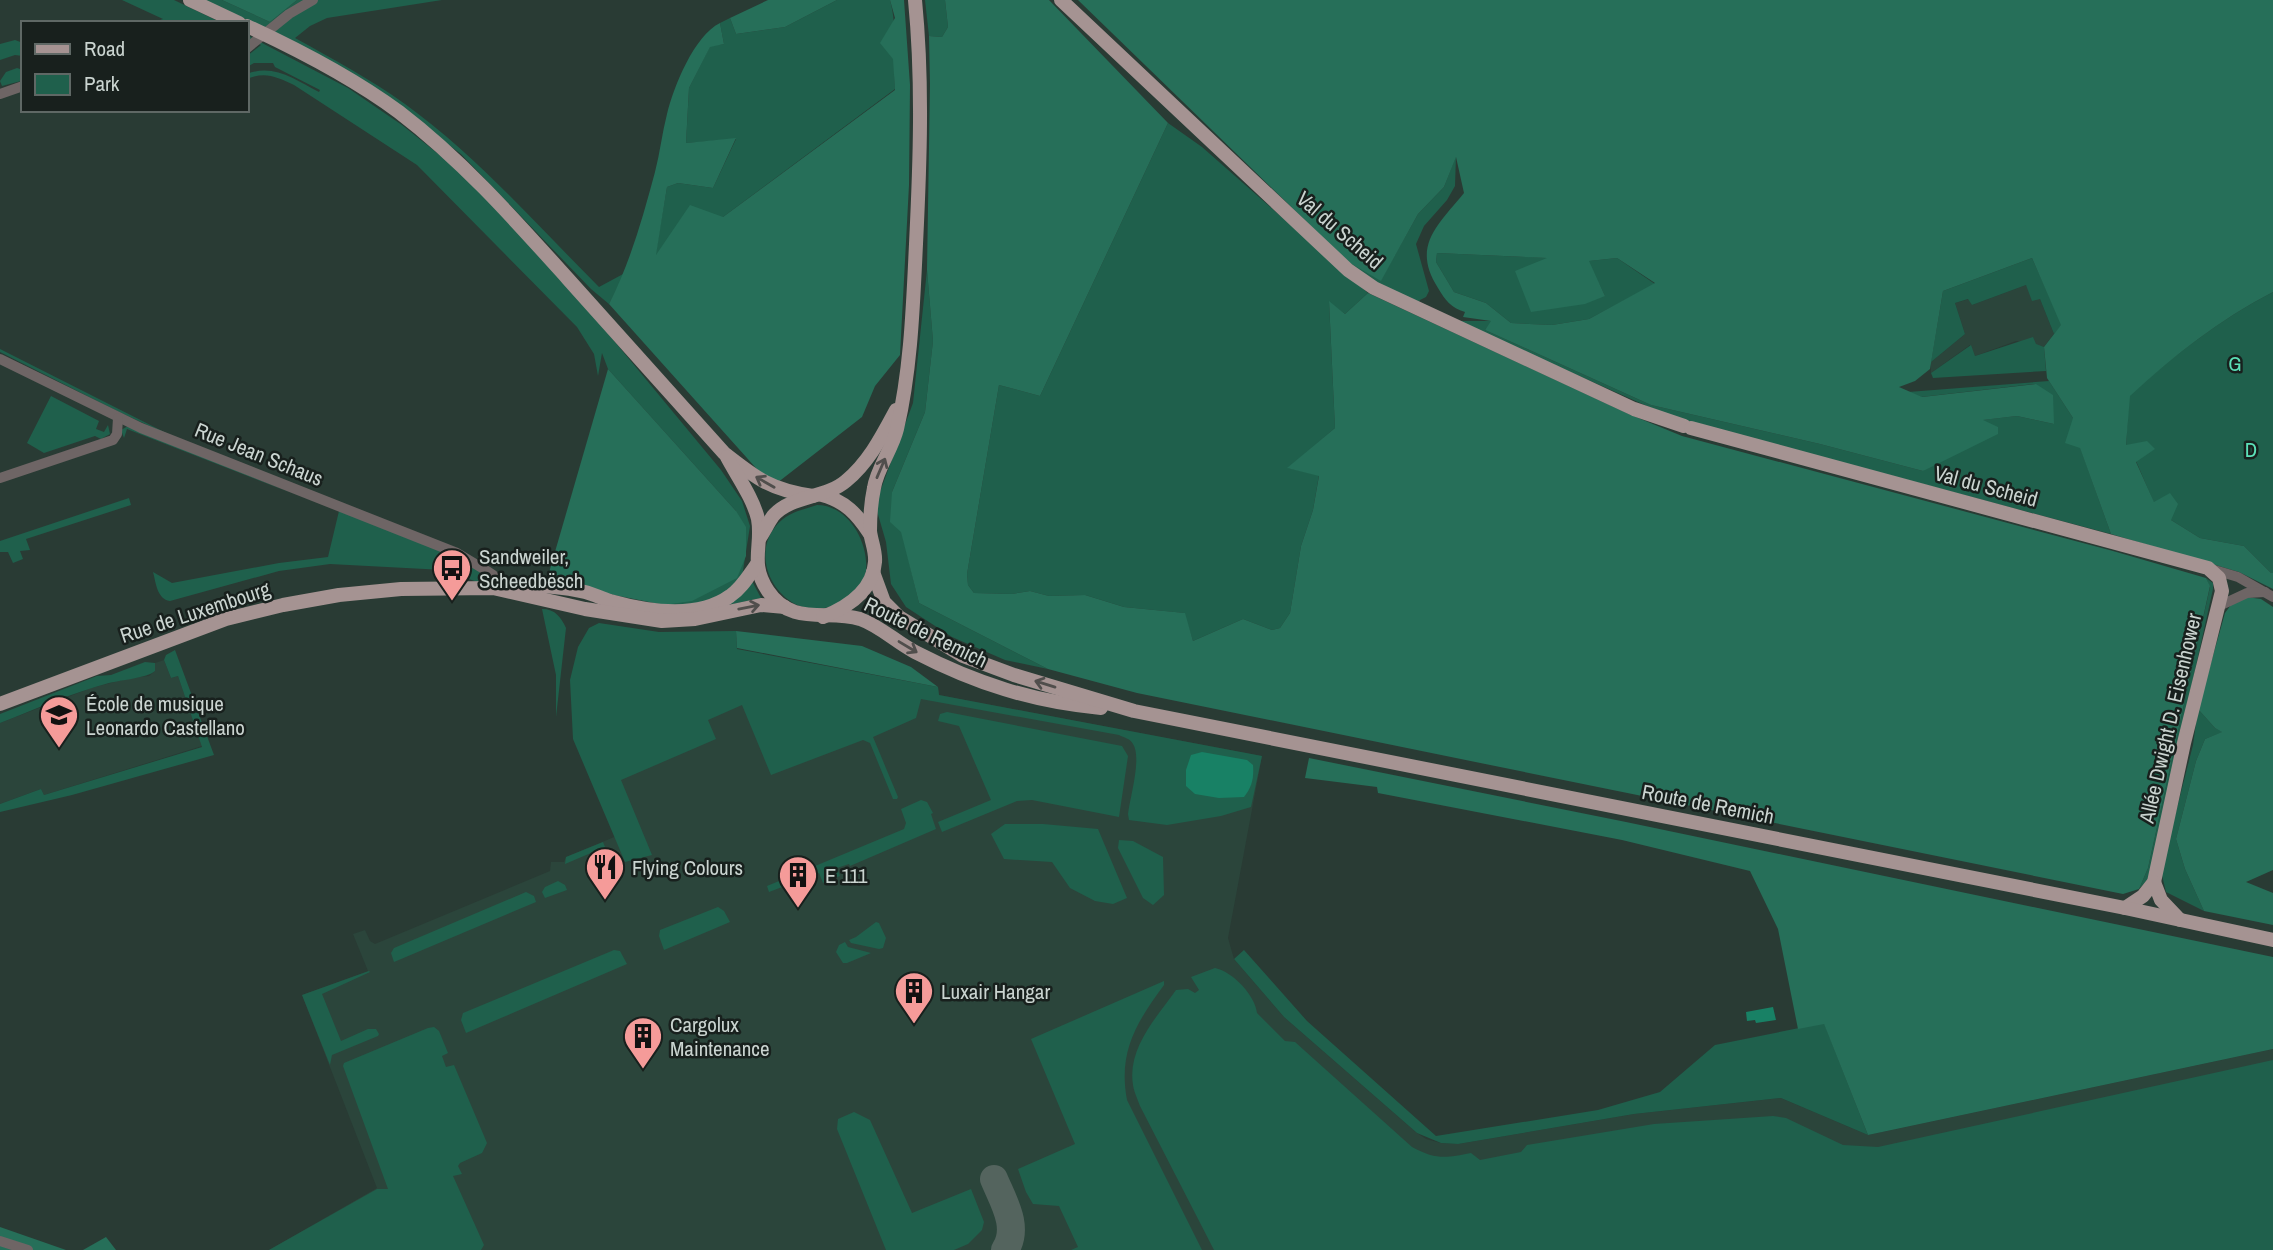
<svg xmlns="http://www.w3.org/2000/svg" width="2273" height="1250" font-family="'Archivo Narrow',sans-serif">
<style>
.built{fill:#2b453b}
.green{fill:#1f604c}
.forest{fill:#266f59;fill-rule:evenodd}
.water{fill:#188165}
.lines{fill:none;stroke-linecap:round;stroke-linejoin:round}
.taxiway{stroke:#54645e;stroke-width:28}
.minor{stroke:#6e6565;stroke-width:10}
.major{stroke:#a59392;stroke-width:14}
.oneway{stroke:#504e4c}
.labels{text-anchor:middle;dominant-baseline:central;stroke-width:5;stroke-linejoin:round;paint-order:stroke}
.street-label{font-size:21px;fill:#cad4d0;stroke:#18201d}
.park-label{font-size:21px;fill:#5ce1b8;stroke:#18201d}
.poi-label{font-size:21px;fill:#cad4d0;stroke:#18201d;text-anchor:start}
</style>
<rect width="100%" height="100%" fill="#293b34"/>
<g class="built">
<polygon points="2026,285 2040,299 2054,334 2044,347 2016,341 1975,356 1970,345 1931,373 1931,362 1965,334 1955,303 1969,299 1972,305"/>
<polygon points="164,660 171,678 178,676 202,746 44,795 41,789 0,804 0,723 91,688 130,678 149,676 155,671 155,663"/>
<polygon points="938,687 939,695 1262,756 1228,938 1234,959 1284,1017 1417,1133 1426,1139 1441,1143 1458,1144 1634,1114 1781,1098 1868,1135 2273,1049 2273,1250 269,1250 377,1188 302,995 368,971 353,934 365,930 370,941 375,944 550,871 551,862 564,862 566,857 619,835 582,699"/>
</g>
<g class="green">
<polygon points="122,0 174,0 222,23 151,23 163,19"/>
<path d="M204 0H222L270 22 297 0H442L327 18 310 26 295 38C333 59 370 79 405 104 477 156 537 225 599 287L625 273 609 304 591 289 461 154 364 82 286 38Z"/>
<path d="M837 0H890C898 29 893 60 895 89L723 217 655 257 667 187 678 183 713 188 736 139 686 143 689 88 710 46 724 44 720 23 730 18 736 34 785 27Z"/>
<polygon points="925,0 945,0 948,27 942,37 929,36"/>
<path d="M247 35 348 88 402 125 461 172 572 290 721 470 742 501 750 526 742 577 727 593 694 605H664L736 511 608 369 602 353 598 376 594 354 577 327 417 165 294 85C277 77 265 71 247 79V74C273 63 296 80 319 92L320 90 275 67 273 63H254L247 67V56L261 45 250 40 247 42Z"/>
<polygon points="15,40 23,43 23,56 15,55 0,60 0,44"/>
<polygon points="17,68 23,70 21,81 2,86 0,81 6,72"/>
<polygon points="1168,123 1202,147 1368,293 1345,314 1329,302 1335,428 1288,468 1319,475 1313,510 1301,546 1290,613 1280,628 1272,630 1243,619 1193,641 1184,613 1124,607 1085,595 1049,596 1030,591 1012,594 974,593 968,585 967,574 999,385 1040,396"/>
<polygon points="1456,156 1455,186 1447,200 1424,226 1416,244 1429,291 1426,297 1420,300 1418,304 1375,284 1348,262 1381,280 1418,214 1444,187"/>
<polygon points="1437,253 1550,258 1605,296 1588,261 1617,258 1655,284 1589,319 1552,325 1511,323 1486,303 1454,292 1436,262"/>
<polygon points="2032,258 2062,325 2054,334 2040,299 2032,301 2026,285 1972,305 1968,299 1955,303 1965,334 1931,362 1943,291"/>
<polygon points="927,270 933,341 925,412 892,492 919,603 1048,669 1005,660 952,637 906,607 891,584 886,542 877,511 878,497 913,403"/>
<path d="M2273 292V573H2271L2244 546 2200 538 2171 520 2154 503 2136 461 2154 449 2126 446 2129 396C2174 355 2219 320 2273 292Z"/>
<polygon points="1461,321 1492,321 1485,330 1651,405 1820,444 1923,471 1982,420 2017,416 2054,424 2035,384 1921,397 1908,392 2049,381 2073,418 2080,447 2111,534 1674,418 1464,325"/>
<polygon points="2033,337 2036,344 2044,347 2046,371 1933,378 1931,373 1971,345 1975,356"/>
<polygon points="0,349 174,437 121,413 0,352"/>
<polygon points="51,396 99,421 96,429 104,432 108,425 110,434 101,439 95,436 44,453 27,443"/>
<polygon points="128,426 291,493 127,429 124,438 121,430"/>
<polygon points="129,498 131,505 26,539 30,550 20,551 23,559 13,563 8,552 0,552 0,541"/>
<path d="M817 505C848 505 869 542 866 571 863 602 820 617 795 604 764 587 753 543 783 519 793 511 806 509 817 505Z"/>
<path d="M339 511 432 546 483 573 480 583 444 570 330 564 279 571 170 601C157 599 156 583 153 572L172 583 279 563 328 557Z"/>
<polygon points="2206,578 2213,583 2213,589 2149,878 2139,889 2148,868 2210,587"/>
<polygon points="752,581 761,598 728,605"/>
<path d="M542 609C555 609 561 617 566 628L556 717V675Z"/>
<path d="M599 623 659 632 736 631 737 649 938 687 939 695 1262 756 1251 807 1221 816 1167 825 1129 820 1128 814C1130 797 1142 758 1133 744 1130 738 1124 738 1119 735L921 699 916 718 873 737 898 797 897 799H893L870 743 863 740 771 775 742 705 708 720 716 739 621 780 652 855 625 862 573 739 570 680 578 647 589 628Z"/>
<polygon points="175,650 214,755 72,795 0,812 0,804 41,789 44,795 202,747 178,676 171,678 164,660 166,655"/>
<path d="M145 662 155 663V671C147 678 121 680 109 683 72 693 36 709 0 723V714L97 676 111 675Z"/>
<polygon points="2198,709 2215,728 2223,732 2205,739 2196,761 2176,839 2185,869 2204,911 2166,892 2161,871 2193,745"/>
<polygon points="947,712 1122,746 1128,756 1119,817 1032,800 1017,801 942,832 938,822 991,800 959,726 938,721 940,714"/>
<polygon points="921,800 927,802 933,813 931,814 936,829 850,866 849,864 837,868 840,876 823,883 819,873 769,892 767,886 904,829 906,823 901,809"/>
<polygon points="1005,824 1043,824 1098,829 1127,898 1113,904 1095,901 1070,888 1052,862 1004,859 991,834"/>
<polygon points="1119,840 1133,841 1163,857 1164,895 1153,905 1143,898 1118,848"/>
<polygon points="603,842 605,847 565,864 566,857"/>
<polygon points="558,881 565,885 567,890 545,898 542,892 545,887"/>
<polygon points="526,892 534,896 536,902 394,962 391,953 394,948"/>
<polygon points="718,907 724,911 730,922 664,950 659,936 660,930"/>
<polygon points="876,922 879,923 886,938 883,948 879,949 851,943 849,940 856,937"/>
<polygon points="845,942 848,947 871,953 847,963 843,963 836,952 839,945"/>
<polygon points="614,950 620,951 627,964 466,1033 461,1020 463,1013"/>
<polygon points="1244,950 1307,1021 1436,1136 1598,1110 1660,1092 1715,1045 1824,1023 1868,1135 1781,1098 1634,1114 1458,1144 1441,1143 1417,1133 1284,1017 1234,959"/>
<path d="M1215 968C1233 972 1255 995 1257 1013L1285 1041 1295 1042 1412 1147C1436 1160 1446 1158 1471 1153L1480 1160 1521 1152 1527 1145 1654 1124 1773 1116 1786 1118 1843 1145 1878 1147 2273 1060V1250H1214L1140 1106C1138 1100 1134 1092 1133 1085 1127 1048 1157 1017 1176 990L1188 989 1195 993 1199 990 1191 977Z"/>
<polygon points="369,971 370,972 322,994 341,1041 368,1029 376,1029 379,1034 378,1036 332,1055 330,1065 302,995"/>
<path d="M1164 981V985C1136 1023 1118 1052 1127 1100L1202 1250H1071L1078 1247 1059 1206 1033 1204 1026 1192 1018 1169 1075 1144 1031 1039Z"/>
<polygon points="428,1028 434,1027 439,1031 448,1053 442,1056 446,1067 454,1065 487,1143 482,1153 460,1163 458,1166 462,1174 453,1176 484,1245 481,1250 269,1250 377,1189 388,1189 343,1066 344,1063"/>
<polygon points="854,1112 870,1120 912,1213 971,1189 984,1222 982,1230 968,1244 954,1250 886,1250 837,1129 838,1119"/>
</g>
<g class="forest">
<polygon points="222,0 297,0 270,22"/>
<polygon points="768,0 837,0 785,27 736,34 730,18"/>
<path d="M890 0H904L910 85 909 185 900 355 875 386 862 417 777 483 764 477 609 304C630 263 643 217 655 172 660 153 662 133 667 114 674 86 694 36 720 23L724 44 710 47 689 88 686 143 736 138 713 188 678 183 667 187 656 255 690 205 723 217 895 90 893 59 880 43 895 18Z"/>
<polygon points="945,0 1049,0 1168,123 1040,396 999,385 967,574 968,585 974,593 1012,594 1030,591 1049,596 1085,595 1124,607 1185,613 1193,641 1243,619 1272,630 1280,628 1290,613 1301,546 1313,510 1319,476 1287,468 1335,428 1329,301 1345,314 1368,293 1631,415 1682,436 2113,551 2206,578 2210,586 2148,868 2139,889 2123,894 1137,693 1048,669 919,603 901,532 890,522 892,492 925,412 933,341 927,270 930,84 929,36 942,37 948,27"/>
<path d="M1078 0H2273V292C2219 320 2174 355 2130 396L2126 445 2147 441 2155 449 2136 462 2154 502 2170 493 2178 504 2171 520 2200 538 2244 546 2271 573H2273V589L2239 572 2111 534 2080 448 2065 443 2073 418 2047 378 2044 347 2061 325 2032 258 1943 291 1930 369 1915 381 1899 387 1922 397 2036 384 2053 395 2054 424 2017 416 1983 420 1998 427V434L1923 471 1820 444 1651 405 1485 330 1491 321 1463 317 1465 312C1451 308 1445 300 1438 288 1411 246 1438 225 1464 193L1456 157 1444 187 1418 214 1381 281 1348 262ZM1437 253 1547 258 1515 271 1531 312 1585 304 1605 296 1589 261 1617 258 1655 283 1589 319 1552 325 1511 323 1486 303 1454 292 1436 262Z"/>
<polygon points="608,369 736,511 746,527 746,556 737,578 692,601 664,605 549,582 548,576"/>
<polygon points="2246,597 2261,599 2273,607 2273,870 2246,882 2273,893 2273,925 2204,911 2185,869 2176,839 2196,761 2205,739 2222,732 2215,728 2198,709 2225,613 2233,602"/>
<polygon points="736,631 862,646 911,667 938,687 737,648"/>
<polygon points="1309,758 1626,822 2273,957 2273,1049 1868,1135 1824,1024 1798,1029 1778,929 1750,871 1622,840 1378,793 1377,787 1305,778"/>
<polygon points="0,1227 66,1250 0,1250"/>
<polygon points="106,1237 116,1250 83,1250"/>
</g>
<g class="water">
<path d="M1202 752 1247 760 1253 765C1254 778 1252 787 1244 797L1219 798 1195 794 1186 786V770L1191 755Z"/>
<polygon points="1773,1007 1776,1020 1756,1023 1755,1020 1747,1021 1746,1012"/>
</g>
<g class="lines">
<path class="taxiway" d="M994 1179C1003 1201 1020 1227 1005 1250"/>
<g class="minor">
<polyline points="247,48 289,14 313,0"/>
<polyline points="0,94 23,86"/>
<polyline points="0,359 141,428 457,553 487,571 493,575 496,583 493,588"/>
<polyline points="0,478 113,440 117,434 118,418"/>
<polyline points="2211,569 2238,577 2273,597"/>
<polyline points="2219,606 2247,593 2265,592"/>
<polyline points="0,1241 28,1250"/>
</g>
<g class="major">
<polyline points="190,0 239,23"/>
<polyline points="1061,0 1348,270 1374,288 1634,409 1684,426"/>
<path d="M247 26C299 50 353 78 399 112 463 161 515 220 568 279 620 337 672 395 724 453 757 479 771 490 813 496"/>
<polyline points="1691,428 2208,568 2219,578 2222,591 2184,743 2154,882 2143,896 2125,908"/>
<path d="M727 457C737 476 753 498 758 519 763 546 749 563 768 591 792 627 827 609 860 619 880 626 896 642 915 652 975 683 1033 702 1101 708"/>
<path d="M822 495C845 501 857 514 870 534"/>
<path d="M759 539C764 532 768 523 773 516 791 495 825 499 846 481 869 462 882 436 896 410"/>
<polyline points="873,572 884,602 899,617 963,656 1014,675 1134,711 2125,908 2273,940"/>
<path d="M510 585C535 585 560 586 585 592 593 594 601 598 610 601 646 611 697 620 730 596 742 588 749 575 757 564"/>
<path d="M823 617C848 607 873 591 875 562 876 551 871 541 870 531 870 517 871 502 874 488 877 468 892 450 897 429 911 369 913 306 916 244 920 163 923 81 915 0"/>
<polyline points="0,704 226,619 283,605 339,595 401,589 493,588 585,609 662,621 695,619 761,605 785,607"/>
<polyline points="2154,882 2161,900 2180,920"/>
</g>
</g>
<defs><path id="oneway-shaft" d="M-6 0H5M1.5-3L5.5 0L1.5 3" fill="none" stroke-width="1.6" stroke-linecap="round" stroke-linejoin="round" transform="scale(1.75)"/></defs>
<g class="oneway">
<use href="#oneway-shaft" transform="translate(881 468) rotate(-67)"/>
<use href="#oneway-shaft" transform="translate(765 482) rotate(-150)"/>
<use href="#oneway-shaft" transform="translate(749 607) rotate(-11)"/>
<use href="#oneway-shaft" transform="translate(908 647) rotate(31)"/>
<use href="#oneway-shaft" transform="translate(1045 684) rotate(-163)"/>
</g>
<defs>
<g id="bus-pin" transform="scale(2.0125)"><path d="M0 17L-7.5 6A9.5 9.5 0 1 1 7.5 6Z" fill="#f59b99" stroke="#18201d"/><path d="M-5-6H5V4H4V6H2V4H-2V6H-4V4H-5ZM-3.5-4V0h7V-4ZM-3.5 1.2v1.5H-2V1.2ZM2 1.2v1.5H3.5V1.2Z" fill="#111"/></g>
<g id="school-pin" transform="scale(2.0125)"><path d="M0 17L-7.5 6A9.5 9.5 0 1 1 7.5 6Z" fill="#f59b99" stroke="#18201d"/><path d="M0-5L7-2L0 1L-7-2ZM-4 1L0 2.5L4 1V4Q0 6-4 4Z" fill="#111"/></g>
<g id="restaurant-pin" transform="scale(2.0125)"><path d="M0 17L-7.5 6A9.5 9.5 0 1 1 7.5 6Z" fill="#f59b99" stroke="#18201d"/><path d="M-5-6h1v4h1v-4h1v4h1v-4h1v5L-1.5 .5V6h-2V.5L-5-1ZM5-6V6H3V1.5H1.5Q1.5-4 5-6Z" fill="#111"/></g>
<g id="building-pin" transform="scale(2.0125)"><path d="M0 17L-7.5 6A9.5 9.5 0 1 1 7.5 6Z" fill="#f59b99" stroke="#18201d"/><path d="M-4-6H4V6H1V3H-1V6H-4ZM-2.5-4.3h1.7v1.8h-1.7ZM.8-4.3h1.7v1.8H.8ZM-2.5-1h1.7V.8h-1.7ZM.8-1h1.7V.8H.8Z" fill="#111"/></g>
</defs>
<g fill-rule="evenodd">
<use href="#bus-pin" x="452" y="568"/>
<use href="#school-pin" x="59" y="715"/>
<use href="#restaurant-pin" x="605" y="867"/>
<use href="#building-pin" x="798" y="875"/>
<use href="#building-pin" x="914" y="991"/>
<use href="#building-pin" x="643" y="1036"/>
</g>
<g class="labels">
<g class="street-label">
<text transform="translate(1340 230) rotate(41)">Val du Scheid</text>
<text transform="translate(259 454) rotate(22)">Rue Jean Schaus</text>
<text transform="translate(1986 486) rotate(15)">Val du Scheid</text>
<text transform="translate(195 612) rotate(-18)">Rue de Luxembourg</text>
<text transform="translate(926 632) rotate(26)">Route de Remich</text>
<text transform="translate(2170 718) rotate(-77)">Allée Dwight D. Eisenhower</text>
<text transform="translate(1708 804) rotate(11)">Route de Remich</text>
</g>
<g class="park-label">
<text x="2235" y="363">G</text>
<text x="2251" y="449">D</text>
</g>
<g class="poi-label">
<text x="479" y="556">Sandweiler,<tspan x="479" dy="24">Scheedbësch</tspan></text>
<text x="86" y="703">École de musique<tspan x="86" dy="24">Leonardo Castellano</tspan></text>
<text x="632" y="867">Flying Colours</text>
<text x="825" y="875">E 111</text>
<text x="941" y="991">Luxair Hangar</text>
<text x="670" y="1024">Cargolux<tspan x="670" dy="24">Maintenance</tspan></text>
</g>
</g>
<rect x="21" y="21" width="228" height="91" fill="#18201d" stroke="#5f6865" stroke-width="2"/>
<rect x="35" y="44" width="35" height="10" fill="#a59392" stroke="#5f6865" stroke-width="2"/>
<text x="84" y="56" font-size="21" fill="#cad4d0">Road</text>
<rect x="35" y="74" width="35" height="21" fill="#1f604c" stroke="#5f6865" stroke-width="2"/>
<text x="84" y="91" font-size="21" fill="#cad4d0">Park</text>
</svg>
